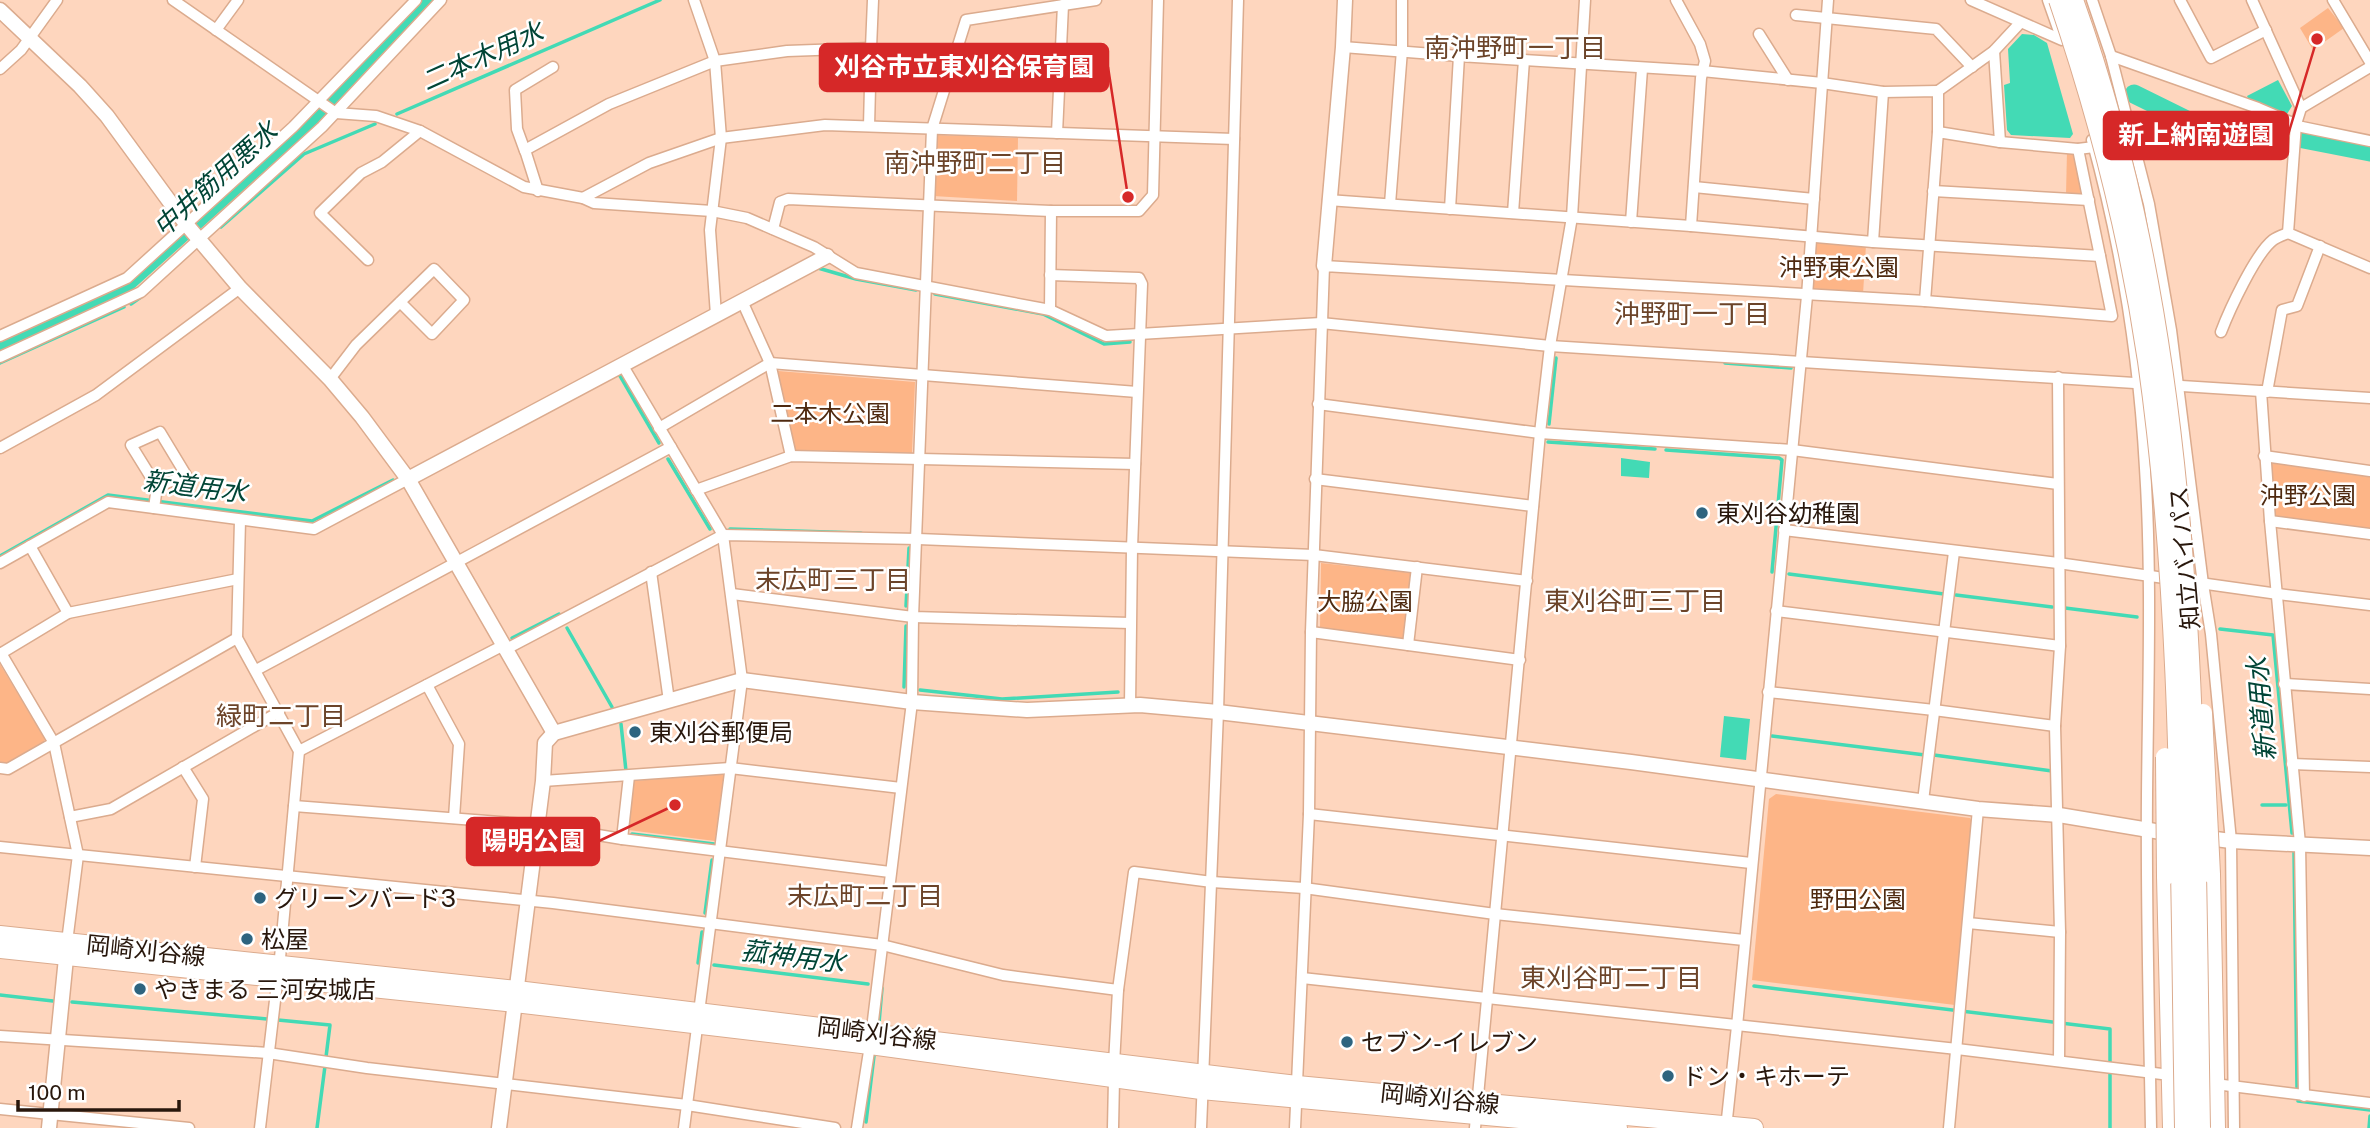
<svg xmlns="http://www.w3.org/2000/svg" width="2370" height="1128" font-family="'Public Sans','Noto Sans JP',sans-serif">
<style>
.green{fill:#fdb587}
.water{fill:#43dab5}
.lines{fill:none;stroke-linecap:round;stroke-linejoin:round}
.stream{stroke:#43dab5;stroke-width:3.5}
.canal{stroke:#43dab5;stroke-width:10}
.river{stroke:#43dab5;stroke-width:19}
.minor-casing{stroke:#dbab8e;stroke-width:13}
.tertiary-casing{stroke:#dbab8e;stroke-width:17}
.primary-casing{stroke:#dbab8e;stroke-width:20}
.trunk-casing{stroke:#dbab8e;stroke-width:20}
.minor{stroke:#fff;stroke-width:10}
.tertiary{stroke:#fff;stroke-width:14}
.primary{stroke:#fff;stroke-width:18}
.trunk{stroke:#fff;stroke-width:18}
.trunk-bridge-casing{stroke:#dbab8e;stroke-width:20;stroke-linecap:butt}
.trunk-bridge{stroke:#fff;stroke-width:18}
.poi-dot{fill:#2e647f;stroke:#fff;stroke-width:2.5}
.labels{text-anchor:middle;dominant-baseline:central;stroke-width:5;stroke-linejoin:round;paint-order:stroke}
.park-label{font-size:24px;fill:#4f2a10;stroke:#fff}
.poi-label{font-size:24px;fill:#28170c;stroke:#fff;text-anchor:start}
.street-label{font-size:24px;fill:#28170c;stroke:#fff}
.neighbourhood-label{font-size:26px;fill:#6c4429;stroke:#fff}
.water-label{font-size:26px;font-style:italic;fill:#014536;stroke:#fff}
.leader{fill:none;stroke:#d62828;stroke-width:2.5}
.callout-dot{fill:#d62828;stroke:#fff;stroke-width:2.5}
.callout{fill:#d62828;stroke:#d62828;stroke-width:2.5}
.callout-label{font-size:26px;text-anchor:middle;font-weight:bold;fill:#fff}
</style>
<rect width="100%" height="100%" fill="#fed6be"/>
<g class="green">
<polygon points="2328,8 2344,28 2313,50 2300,28"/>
<polygon points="938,135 1018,138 1017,201 933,196"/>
<polygon points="2067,151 2074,152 2084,196 2066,195"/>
<polygon points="1814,239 1866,245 1863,294 1810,291"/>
<polygon points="778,371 915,382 912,453 795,450"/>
<polygon points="2273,463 2370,475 2370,529 2277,518 2273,513 2269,466"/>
<polygon points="1321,563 1413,573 1405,639 1320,628"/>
<polygon points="0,664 45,739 43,744 8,765 0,764"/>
<polygon points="724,773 715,841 628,830 634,781"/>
<polygon points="1776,794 1970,818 1973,824 1955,1005 1752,980 1769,799"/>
</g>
<g class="water">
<polygon points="2022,34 2034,35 2047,43 2073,134 2070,138 2011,135 2007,130 2004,85 2010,83 2008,49"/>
<polygon points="2278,80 2292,106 2287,114 2248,98 2247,96"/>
<polygon points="1621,458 1650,462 1649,478 1621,476"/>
<polygon points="1724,716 1750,719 1746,760 1720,757"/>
</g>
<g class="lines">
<g class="stream">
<polyline points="397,114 660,0"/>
<polyline points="221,227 304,154 375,124"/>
<polyline points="818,268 856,279 916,290"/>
<polyline points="935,294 1043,314 1104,344 1130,342"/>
<polyline points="131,304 141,297"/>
<polyline points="0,363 124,307"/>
<polyline points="1725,363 1791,368"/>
<polyline points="619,374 659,443"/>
<polyline points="1549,424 1556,358"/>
<polyline points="1548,442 1655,449"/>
<polyline points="1666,450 1779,458 1782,460 1772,572"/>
<polyline points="668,459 710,529"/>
<polyline points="730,529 861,533"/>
<polyline points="0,556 108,495 312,521 393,480"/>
<polyline points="1789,574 1944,594"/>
<polyline points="1956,595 2052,607"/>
<polyline points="906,606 909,548"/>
<polyline points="2065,608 2137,617"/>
<polyline points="567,628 612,707"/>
<polyline points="2220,629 2273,635 2292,833"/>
<polyline points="512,638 559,614"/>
<polyline points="904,687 906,626"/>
<polyline points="920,690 1002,699 1118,692"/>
<polyline points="621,724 626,771"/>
<polyline points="1772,736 1925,755"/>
<polyline points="1934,755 2052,771"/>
<polyline points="2262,805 2286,805"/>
<polyline points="632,834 714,844"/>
<polyline points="2294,851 2297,1089"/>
<polyline points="705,913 712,860"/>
<polyline points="698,963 702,932"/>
<polyline points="714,965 868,984"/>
<polyline points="1754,986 2110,1029 2110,1128"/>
<polyline points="0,995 53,1001"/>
<polyline points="72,1002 267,1019"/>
<polyline points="278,1020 330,1025 326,1057"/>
<polyline points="879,1023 882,988"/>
<polyline points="2298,1101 2370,1110"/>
<polyline points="866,1122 874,1056"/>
<polyline points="317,1128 325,1066"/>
<polyline points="2369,1128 2370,1116"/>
</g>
<polyline class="canal" points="0,347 127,288 322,113 427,0"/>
<polyline class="river" points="2134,94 2205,129 2288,136 2370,152"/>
<g class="minor-casing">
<g id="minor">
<polyline points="173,0 336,113 376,116 420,131 524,187 583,198 594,203 712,211 747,218 814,247 856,273 1050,310 1106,336 1321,323 1550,346 2370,398"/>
<polyline points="694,0 715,61 721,138 710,230 716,315"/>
<polyline points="1676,0 1700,44 1705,61 1701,78 1691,226 1873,242 2100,256 2078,149"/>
<polyline points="1971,0 2062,40"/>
<polyline points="2048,0 2061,37"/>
<polyline points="2092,0 2111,56 2149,204 2171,330 2203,584 2211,634 2231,841 2234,1128"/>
<polyline points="2180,0 2211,58 2266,30"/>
<polyline points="2252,0 2301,108 2296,124 2288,233 2370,268"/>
<polyline points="2333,0 2370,62"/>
<polyline points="1796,15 1936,29 1972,67"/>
<polyline points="216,30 238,0"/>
<polyline points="1759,34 1788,80"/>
<polyline points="1343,47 1459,56 1702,71 1822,83 1883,92 1938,91 1938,132"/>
<polyline points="871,48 873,0"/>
<polyline points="1994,51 2000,142"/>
<polyline points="2111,56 2258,108 2302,127 2370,141"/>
<polyline points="0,69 21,50 57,0"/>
<polyline points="1938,91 1994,51 2020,23"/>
<polyline points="2301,108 2370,67"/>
<polyline points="1057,133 1063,5"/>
<path d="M2092 140C2121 246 2139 358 2145 468 2152 577 2148 686 2147 795 2146 906 2149 1017 2151 1128"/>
<polyline points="525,151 517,129 515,90 553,67"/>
<polyline points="1694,187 1814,199"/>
<polyline points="538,191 525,150 609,104 715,61 787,51 871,48 869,126"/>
<polyline points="1933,191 2089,200"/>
<polyline points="583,198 649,163 721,138 825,125 1234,139"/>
<polyline points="1328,200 1691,226"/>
<polyline points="1390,204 1402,50 1402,0"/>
<polyline points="1450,209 1459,56"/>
<polyline points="1513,213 1524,60"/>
<polyline points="1631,222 1642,69"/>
<polyline points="773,229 780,202 788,199 1051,211 1139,211 1153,195 1158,0"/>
<polyline points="1873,242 1883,92"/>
<polyline points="368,260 320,213 361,173 382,162 420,131"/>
<polyline points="1050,275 1139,278 1142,284 1132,548 1130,705"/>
<polyline points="742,301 770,363 791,456"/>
<polyline points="1925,301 2112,316 2100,256"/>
<polyline points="1050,310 1051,211"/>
<path d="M2221 332C2229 311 2255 254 2273 240 2277 237 2283 235 2288 233"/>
<polyline points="0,336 127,278 293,127 416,0"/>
<polyline points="0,357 141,292 322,127 441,0"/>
<polyline points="623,366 723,535 742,680 684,1128"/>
<polyline points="2058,377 2060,646 2055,726 2060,932 2059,1061"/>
<polyline points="330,379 356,345 434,269 464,300 432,334 400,302"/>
<polyline points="2261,391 2270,521 2300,844 2304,1096"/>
<polyline points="2267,392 2282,310 2297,306 2320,246"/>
<polyline points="1318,404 1540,433 1792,450 2058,484"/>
<polyline points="659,428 770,363 1137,392"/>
<polyline points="0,448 96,395 240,288"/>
<polyline points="2264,456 2370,471"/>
<polyline points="1315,479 1533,506"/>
<polyline points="696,490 791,456 1135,464"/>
<polyline points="154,508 157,487 186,475 160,432 131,445 157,487"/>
<polyline points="240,520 237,638 299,751 280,958 260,1128"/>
<polyline points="2270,521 2370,534"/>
<polyline points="1784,530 2058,563 2278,594 2370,605"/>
<polyline points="30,546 68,613"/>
<polyline points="0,563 108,502 314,529 408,479"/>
<polyline points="651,572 669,701"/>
<polyline points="732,594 913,617 1130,623"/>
<polyline points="1776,611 2060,646"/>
<polyline points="1311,632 1520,660"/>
<polyline points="1408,645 1417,567"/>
<polyline points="1,653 54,743 78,855 67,942"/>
<polyline points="0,654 68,613 238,579"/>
<polyline points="256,670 671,447"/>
<polyline points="2284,684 2370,689"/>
<polyline points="427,685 459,744 454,818"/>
<polyline points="1768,692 1934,710 2055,726"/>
<polyline points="299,751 500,647 510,647 723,535 918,539 1314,555 1527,581"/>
<polyline points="2292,764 2370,767"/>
<polyline points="183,767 203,799 195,867"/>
<polyline points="0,768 8,769 237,638"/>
<polyline points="543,781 730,768 901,788"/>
<polyline points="1923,801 1954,552"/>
<polyline points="294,806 538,825 622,839 890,872"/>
<polyline points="1309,814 1751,863"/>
<polyline points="70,817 111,809 279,712"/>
<polyline points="622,839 629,776"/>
<polyline points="0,847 553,903 882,945 1003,975 1118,990"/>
<polyline points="1968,923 2060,932"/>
<polyline points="1302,978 1957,1049 2170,1075"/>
<polyline points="0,1036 268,1053 367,1068 687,1105 835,1128"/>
<polyline points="1114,1064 1118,990 1134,872 1212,882 1304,888 1495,914 1744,940"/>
<polyline points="2215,1084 2370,1103"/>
<polyline points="0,1109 189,1128"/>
<polyline points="857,1128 870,1045 912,702 913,617 932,129 966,20 1096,0"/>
<polyline points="1113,1128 1114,1079"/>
<polyline points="1201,1128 1218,712 1238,0"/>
<polyline points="1295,1128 1309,814 1311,632 1324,266 1925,301 1938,132 2000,142 2078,149 2094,147"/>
<polyline points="1475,1128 1540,433 1550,346 1572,217 1585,0"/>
<polyline points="1726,1128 1737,1026 1807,296 1828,0"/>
<polyline points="1949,1128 1978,809"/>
</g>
</g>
<g class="tertiary-casing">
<g id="tertiary">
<polyline points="0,10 80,86 107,116 186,224 240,288 330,379 362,417 408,479 554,733"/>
<polyline points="1324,266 1343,47 1345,0"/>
<polyline points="408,479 827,256"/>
<polyline points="2200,837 2231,841 2370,848"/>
<polyline points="49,1128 67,948"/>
<polyline points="499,1128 543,781 545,743 554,733 742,680 912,702 967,706 1027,710 1140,705 1218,712 1631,762 1978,809 2059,815 2173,834"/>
</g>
</g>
<g class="primary-casing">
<g id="primary">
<polyline points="0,935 517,990 1297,1085 1754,1128"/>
<polyline points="0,949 515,1003 870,1045 1201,1090 1618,1128"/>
</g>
</g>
<g class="trunk-casing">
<g id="trunk">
<polyline points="2211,874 2216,1128"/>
<polyline points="2166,876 2172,1128"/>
</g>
</g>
<use href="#minor" class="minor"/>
<use href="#tertiary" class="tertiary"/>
<use href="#primary" class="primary"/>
<use href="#trunk" class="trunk"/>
<g class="trunk-bridge-casing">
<g id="trunk-bridge">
<path d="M2058 0C2098 117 2129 239 2147 361 2183 615 2179 873 2184 1128"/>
<path d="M2074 0C2204 361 2194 749 2201 1128"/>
<polyline points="2203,713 2211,874"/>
<polyline points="2165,757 2166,876"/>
</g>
</g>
<use href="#trunk-bridge" class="trunk-bridge"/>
</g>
<g class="poi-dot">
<circle cx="1702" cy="513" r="7"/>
<circle cx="635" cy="732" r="7"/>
<circle cx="260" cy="898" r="7"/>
<circle cx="247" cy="939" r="7"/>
<circle cx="140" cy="989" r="7"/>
<circle cx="1347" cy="1042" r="7"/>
<circle cx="1668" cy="1076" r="7"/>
</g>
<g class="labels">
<g class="park-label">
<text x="1839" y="267">沖野東公園</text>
<text x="830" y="413">二本木公園</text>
<text x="2308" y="495">沖野公園</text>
<text x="1365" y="601">大脇公園</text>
<text x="1858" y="899">野田公園</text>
</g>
<g class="poi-label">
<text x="1716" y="513">東刈谷幼稚園</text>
<text x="649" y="732">東刈谷郵便局</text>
<text x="274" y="898">グリーンバード3</text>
<text x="261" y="939">松屋</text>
<text x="154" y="989">やきまる 三河安城店</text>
<text x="1361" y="1042">セブン-イレブン</text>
<text x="1682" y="1076">ドン・キホーテ</text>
</g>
<g class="street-label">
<text transform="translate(2184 558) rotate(-95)">知立バイパス</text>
<text transform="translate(146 950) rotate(6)">岡崎刈谷線</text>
<text transform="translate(877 1033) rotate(7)">岡崎刈谷線</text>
<text transform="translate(1440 1098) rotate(6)">岡崎刈谷線</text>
</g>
<g class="neighbourhood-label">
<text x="1515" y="47">南沖野町一丁目</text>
<text x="975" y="162">南沖野町二丁目</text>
<text x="1692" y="313">沖野町一丁目</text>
<text x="833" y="579">末広町三丁目</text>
<text x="1635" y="600">東刈谷町三丁目</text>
<text x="281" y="715">緑町二丁目</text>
<text x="865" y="895">末広町二丁目</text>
<text x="1611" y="977">東刈谷町二丁目</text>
</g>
<g class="water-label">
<text transform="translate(482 56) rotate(-24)">二本木用水</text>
<text transform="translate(215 179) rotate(-42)">中井筋用悪水</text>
<text transform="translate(195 486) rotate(7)">新道用水</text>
<text transform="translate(2261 709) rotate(-95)">新道用水</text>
<text transform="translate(793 956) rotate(7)">菰神用水</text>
</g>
</g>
<path class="leader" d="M1128 197L1108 67M2317 39L2288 135M675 805L599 841"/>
<g class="callout-dot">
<circle cx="1128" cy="197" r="7"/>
<circle cx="2317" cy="39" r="7"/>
<circle cx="675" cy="805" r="7"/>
</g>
<g class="callout">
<rect x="820" y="44" width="288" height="47" rx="7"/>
<rect x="2104" y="112" width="184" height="47" rx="7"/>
<rect x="467" y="818" width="132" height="47" rx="7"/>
</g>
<g class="callout-label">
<text x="964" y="76">刈谷市立東刈谷保育園</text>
<text x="2196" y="144">新上納南遊園</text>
<text x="533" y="850">陽明公園</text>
</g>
<path d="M18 1100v10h161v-10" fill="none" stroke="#28170c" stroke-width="3.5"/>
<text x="28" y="1100" font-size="21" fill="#28170c" stroke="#ffffff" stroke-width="5" paint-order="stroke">100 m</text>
</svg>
